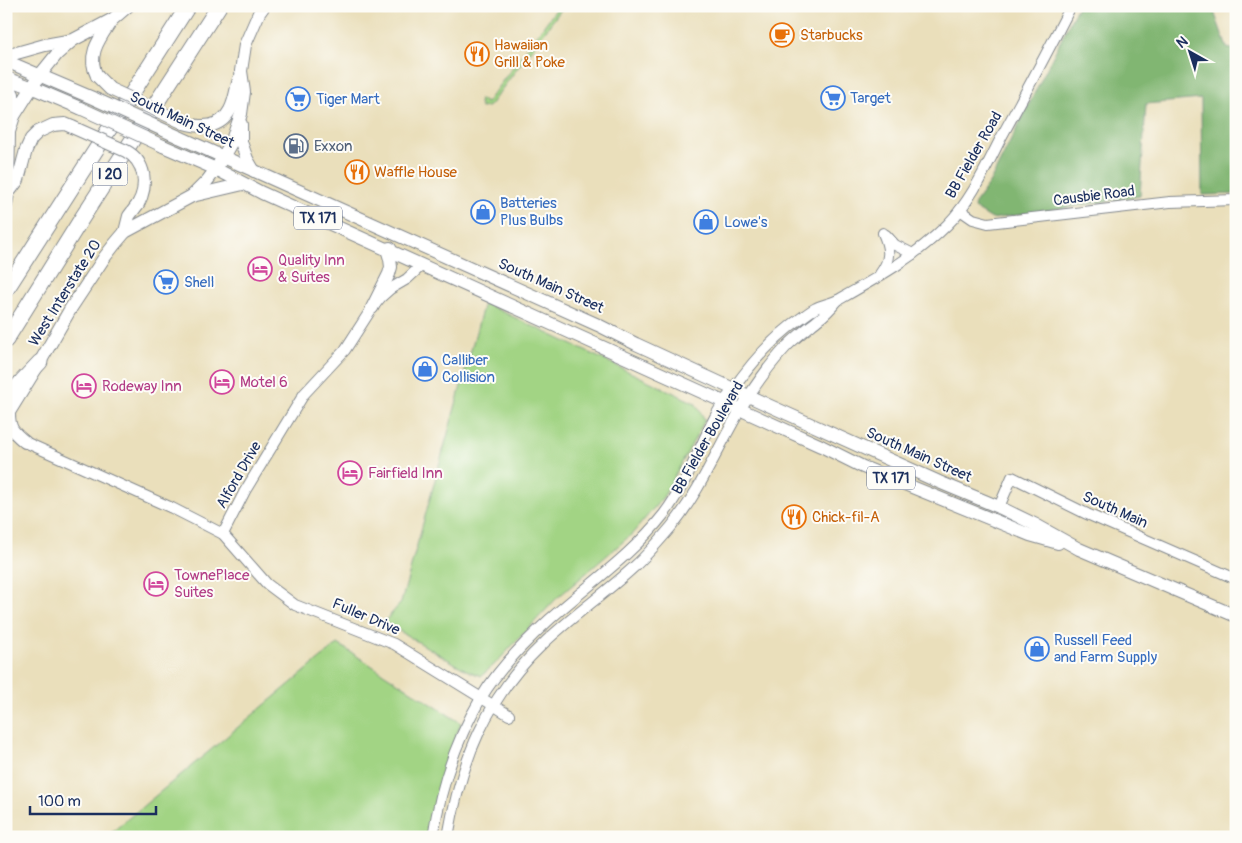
<svg xmlns="http://www.w3.org/2000/svg" width="1242" height="843" font-family="Pangolin,sans-serif">
<style>
.green{fill:#a2d484;stroke:#5e8271}
.forest{fill:#81b672;stroke:#4e7268}
.lines{fill:none;stroke-linecap:round;stroke-linejoin:round}
.minor-casing{stroke:#82878c;stroke-width:12}
.major-casing{stroke:#82878c;stroke-width:14}
.highway-casing{stroke:#82878c;stroke-width:17}
.minor{stroke:#fff;stroke-width:10}
.major{stroke:#fff;stroke-width:12}
.highway{stroke:#fff;stroke-width:15}
.major-bridge-casing{stroke:#82878c;stroke-width:14;stroke-linecap:butt}
.major-bridge{stroke:#fff;stroke-width:12}
.labels{text-anchor:middle;dominant-baseline:central;stroke-width:4;stroke-linejoin:round;paint-order:stroke}
.shield{fill:#fdfcf7;stroke:#5f6c8c;stroke-width:1}
.shield-label{font-size:14px;font-weight:bold;fill:#1b2f5e}
.food-label{font-size:15px;fill:#c56008;stroke:#fdfcf7;text-anchor:start}
.shop-label{font-size:15px;fill:#366cbe;stroke:#fdfcf7;text-anchor:start}
.street-label{font-size:15px;fill:#1b2f5e;stroke:#fdfcf7}
.service-label{font-size:15px;fill:#4e5e75;stroke:#fdfcf7;text-anchor:start}
.hotel-label{font-size:15px;fill:#b23c85;stroke:#fdfcf7;text-anchor:start}
</style>
<rect width="100%" height="100%" fill="#fdfcf7"/>
<filter id="ink" filterUnits="userSpaceOnUse"><feTurbulence type="fractalNoise" baseFrequency=".02" numOctaves="2"/><feDisplacementMap in="SourceGraphic" scale="10" xChannelSelector="R" yChannelSelector="G"/><feConvolveMatrix kernelMatrix="1 2 1 2 8 2 1 2 1" color-interpolation-filters="sRGB"/></filter>
<filter id="wash" filterUnits="userSpaceOnUse"><feTurbulence type="fractalNoise" baseFrequency=".0096" numOctaves="4" result="noise"/><feDisplacementMap in="SourceGraphic" scale="20" xChannelSelector="R" yChannelSelector="G"/><feGaussianBlur stdDeviation="1.12" result="paint"/><feColorMatrix in="noise" values="0 0 0 0 0 0 0 0 0 0 0 0 0 0 0 0 0 1.4 0 .05"/><feComposite in="paint" operator="in"/></filter>
<g filter="url(#wash)">
<rect width="100%" height="100%" fill="#eadfbb"/>
<g class="green">
<polygon points="558,6 563,6 563,7 490,105 487,107 481,108 479,103 480,99 486,103 558,7"/>
<polygon points="484,303 695,403 705,420 664,496 632,534 556,599 495,664 481,676 466,670 384,622 401,603"/>
<polygon points="338,644 461,723 447,758 437,795 429,837 106,837"/>
</g>
<polygon class="forest" points="1078,6 1212,6 1227,48 1236,50 1236,194 1202,195 1201,99 1146,104 1140,196 992,219 974,208 975,203 990,182"/>
</g>
<g filter="url(#ink)">
<g class="lines">
<g class="minor-casing">
<g id="minor">
<polyline points="960,210 973,219 988,223 1170,202 1236,200"/>
<polyline points="886,235 895,245 913,254"/>
<path d="M880 274C891 259 890 249 883 233"/>
<path d="M838 300C877 278 915 257 947 225 972 200 987 165 1003 134 1026 92 1049 49 1071 6"/>
<polyline points="25,442 172,508 223,534 267,584 295,605 394,644 509,715"/>
<polyline points="999,507 1012,477 1087,514 1236,579"/>
<polyline points="223,534 245,491 304,394 345,350 372,308 381,297 390,289 407,279 422,265"/>
<path d="M433 837C440 789 456 740 481 698 497 671 527 640 550 619 589 584 632 555 664 514 686 485 698 450 715 417 719 409 725 400 731 392 751 363 774 336 804 316 808 313 812 310 816 308 823 305 831 303 838 300 832 307 826 314 819 319 808 328 797 336 787 346 773 361 759 380 748 397 721 439 703 488 671 527 660 540 648 554 635 566 606 593 572 616 543 644 486 698 461 761 448 837"/>
</g>
</g>
<g class="major-casing">
<g id="major">
<polyline points="6,56 45,45 73,40"/>
<polyline points="6,61 95,99"/>
<path d="M97 76C86 55 100 38 111 21"/>
<polyline points="6,78 33,88 80,108"/>
<polyline points="6,81 13,94 14,116"/>
<path d="M184 123C202 128 220 129 230 110 235 101 236 89 239 79"/>
<polyline points="241,124 241,142 247,159 254,171"/>
<polyline points="179,137 598,325 636,344 768,405 939,482 999,507 1036,525 1079,549 1236,616"/>
<polyline points="163,146 216,169 262,193 821,446 863,467 1030,535 1058,543"/>
<polyline points="9,192 18,180 26,150 31,139 38,132 53,125 65,124 72,127"/>
<polyline points="192,196 243,184"/>
<polyline points="6,205 8,193 9,132 14,116 40,75 57,54 73,40 113,19 128,6"/>
<polyline points="125,232 129,216 138,204"/>
<polyline points="372,308 389,274 391,267 390,259 387,249 390,248"/>
<path d="M9 413C9 429 13 432 25 442"/>
<polyline points="6,417 40,362 71,308 104,258 114,245 125,232 192,196 207,181 216,169 231,143 241,114 244,92 241,71 245,45 259,13 264,6"/>
</g>
</g>
<g class="highway-casing">
<g id="highway">
<polyline points="6,290 188,6"/>
<polyline points="6,340 82,218 219,6"/>
<polyline points="6,400 22,381 40,362"/>
</g>
</g>
<use href="#minor" class="minor"/>
<use href="#major" class="major"/>
<use href="#highway" class="highway"/>
<g class="major-bridge-casing">
<g id="major-bridge">
<polyline points="97,76 110,89 184,123"/>
<polyline points="95,99 179,137"/>
<polyline points="80,108 163,146"/>
<path d="M72 127 126 151C146 162 148 186 138 204"/>
</g>
</g>
<use href="#major-bridge" class="major-bridge"/>
</g>
</g>
<defs>
<g id="cafe-ring" transform="scale(1.25)"><circle r="9.5" fill="#fdfcf7" stroke="#e8710a" stroke-width="1.5"/><path d="M-5.5-4.5H6V0H3Q3 3.5 0 3.5H-2.5Q-5.5 3.5-5.5 0ZM3-3.2v2h1.7v-2ZM-6 4.5H4V6H-6Z" fill="#e8710a"/></g>
<g id="restaurant-ring" transform="scale(1.25)"><circle r="9.5" fill="#fdfcf7" stroke="#e8710a" stroke-width="1.5"/><path d="M-5-6h1v4h1v-4h1v4h1v-4h1v5L-1.5 .5V6h-2V.5L-5-1ZM5-6V6H3V1.5H1.5Q1.5-4 5-6Z" fill="#e8710a"/></g>
<g id="supermarket-ring" transform="scale(1.25)"><circle r="9.5" fill="#fdfcf7" stroke="#3f7fe0" stroke-width="1.5"/><path d="M-6-5.5h2.5l.6 2H6L4.5 2H-2.5L-4.4-4H-6ZM-1.5 3.2a1.3 1.3 0 1 0 .1 0ZM3 3.2a1.3 1.3 0 1 0 .1 0Z" fill="#3f7fe0"/></g>
<g id="fuel-ring" transform="scale(1.25)"><circle r="9.5" fill="#fdfcf7" stroke="#5c6f8a" stroke-width="1.5"/><path d="M-5.5-6h7V0h2V4h1.3V-2.5L3-4.5l.8-.8L6-3V5H2.5V1h-1V6h-7ZM-4.2-4.7v3.2H.2V-4.7Z" fill="#5c6f8a"/></g>
<g id="shop-ring" transform="scale(1.25)"><circle r="9.5" fill="#fdfcf7" stroke="#3f7fe0" stroke-width="1.5"/><path d="M-5-2.5h2.3a2.7 3.5 0 0 1 5.4 0H5L5.5 6h-11ZM-1.5-2.5h3a1.5 2.3 0 0 0-3 0Z" fill="#3f7fe0"/></g>
<g id="hotel-ring" transform="scale(1.25)"><circle r="9.5" fill="#fdfcf7" stroke="#d1479c" stroke-width="1.5"/><path d="M-6-4.5h1.5V1H6V5H4.5V3h-9V5H-6ZM-4 0a1.8 1.8 0 1 1 3.6 0ZM.5 0V-2.5h3Q6-2.5 6 0Z" fill="#d1479c"/></g>
</defs>
<g fill-rule="evenodd">
<use href="#cafe-ring" x="782" y="35"/>
<use href="#restaurant-ring" x="477" y="54"/>
<use href="#supermarket-ring" x="833" y="98"/>
<use href="#supermarket-ring" x="298" y="99"/>
<use href="#fuel-ring" x="296" y="146"/>
<use href="#restaurant-ring" x="357" y="172"/>
<use href="#shop-ring" x="483" y="212"/>
<use href="#shop-ring" x="706" y="222"/>
<use href="#hotel-ring" x="260" y="269"/>
<use href="#supermarket-ring" x="166" y="282"/>
<use href="#shop-ring" x="425" y="369"/>
<use href="#hotel-ring" x="222" y="382"/>
<use href="#hotel-ring" x="84" y="386"/>
<use href="#hotel-ring" x="350" y="473"/>
<use href="#restaurant-ring" x="794" y="517"/>
<use href="#hotel-ring" x="156" y="584"/>
<use href="#shop-ring" x="1037" y="649"/>
</g>
<g class="labels">
<g class="shield">
<rect x="92.5" y="162.5" width="35" height="23" rx="4"/>
<rect x="294" y="206.5" width="48" height="23" rx="4"/>
<rect x="867" y="466.5" width="48" height="23" rx="4"/>
</g>
<g class="shield-label">
<text x="110" y="174">I 20</text>
<text x="318" y="218">TX 171</text>
<text x="891" y="478">TX 171</text>
</g>
<g class="food-label">
<text x="800" y="35">Starbucks</text>
<text x="494" y="45">Hawaiian<tspan x="494" dy="17">Grill &amp; Poke</tspan></text>
<text x="374" y="172">Waffle House</text>
<text x="812" y="517">Chick-fil-A</text>
</g>
<g class="shop-label">
<text x="850" y="98">Target</text>
<text x="316" y="99">Tiger Mart</text>
<text x="500" y="203">Batteries<tspan x="500" dy="17">Plus Bulbs</tspan></text>
<text x="724" y="222">Lowe's</text>
<text x="184" y="282">Shell</text>
<text x="442" y="360">Calliber<tspan x="442" dy="17">Collision</tspan></text>
<text x="1054" y="640">Russell Feed<tspan x="1054" dy="17">and Farm Supply</tspan></text>
</g>
<g class="street-label">
<text transform="translate(182 120) rotate(25)">South Main Street</text>
<text transform="translate(974 155) rotate(-60)">BB Fielder Road</text>
<text transform="translate(1094 196) rotate(-7)">Causbie Road</text>
<text transform="translate(551 286) rotate(24)">South Main Street</text>
<text transform="translate(65 293) rotate(-58)">West Interstate 20</text>
<text transform="translate(708 438) rotate(-60)">BB Fielder Boulevard</text>
<text transform="translate(919 455) rotate(24)">South Main Street</text>
<text transform="translate(239 475) rotate(-60)">Alford Drive</text>
<text transform="translate(1115 510) rotate(24)">South Main</text>
<text transform="translate(366 617) rotate(23)">Fuller Drive</text>
</g>
<g class="service-label">
<text x="314" y="146">Exxon</text>
</g>
<g class="hotel-label">
<text x="278" y="260">Quality Inn<tspan x="278" dy="17">&amp; Suites</tspan></text>
<text x="240" y="382">Motel 6</text>
<text x="102" y="386">Rodeway Inn</text>
<text x="368" y="473">Fairfield Inn</text>
<text x="174" y="575">TownePlace<tspan x="174" dy="17">Suites</tspan></text>
</g>
</g>
<rect width="1242" height="843" fill="none" stroke="#fdfcf7" stroke-width="25"/>
<g transform="translate(1190 52) rotate(321)" stroke="#fdfcf7" stroke-width="4" paint-order="stroke">
<path d="M0-4L9 19L0 12L-9 19Z" fill="#1b2f5e"/>
<text y="-8" font-size="14" font-weight="bold" text-anchor="middle" fill="#1b2f5e">N</text>
</g>
<path d="M30 806v8h126v-8" fill="none" stroke="#1b2f5e" stroke-width="2.5"/>
<text x="38" y="806" font-size="15" fill="#1b2f5e" stroke="#fdfcf7" stroke-width="4" paint-order="stroke">100 m</text>
</svg>
